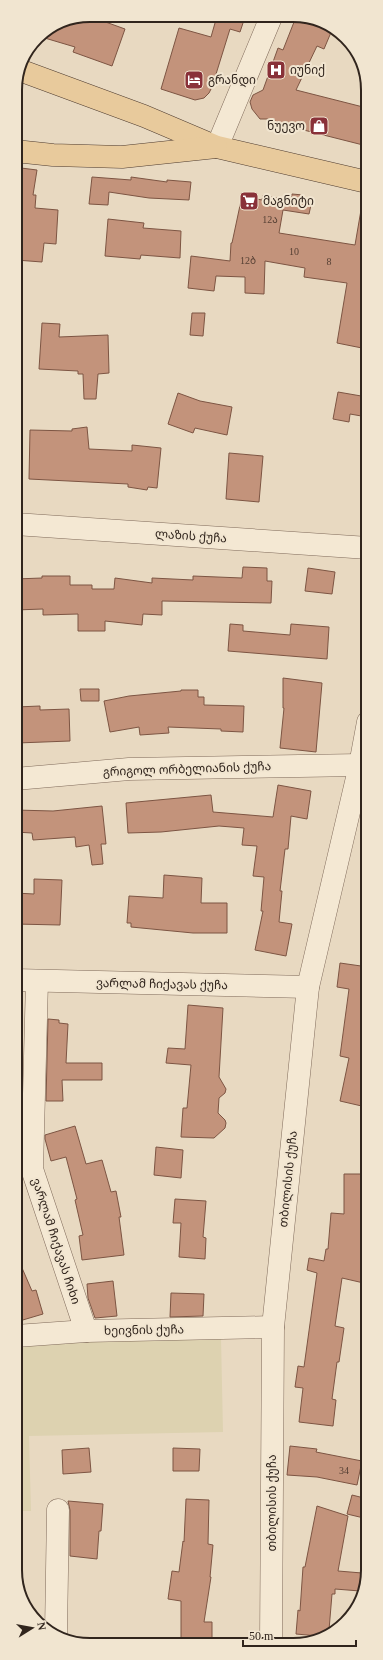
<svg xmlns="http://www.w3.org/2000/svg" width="383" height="1660" font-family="'Times New Roman','Noto Sans Georgian',serif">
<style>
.farmland{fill:#ddd2b0}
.building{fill:#c3937b;stroke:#7d5543}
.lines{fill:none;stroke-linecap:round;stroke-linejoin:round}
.minor-casing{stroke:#806b5b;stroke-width:23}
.major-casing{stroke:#4e3b2f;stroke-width:23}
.minor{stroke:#f4e8d3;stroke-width:22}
.major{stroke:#e8ca9c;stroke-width:22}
.labels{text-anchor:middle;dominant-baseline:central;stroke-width:4;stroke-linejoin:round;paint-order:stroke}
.number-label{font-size:10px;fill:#564034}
.poi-label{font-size:12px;fill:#31251d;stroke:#f1e5d0;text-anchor:start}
.street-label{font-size:12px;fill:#31251d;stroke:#f1e5d0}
.rim{fill:none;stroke:#31251d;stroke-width:2}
</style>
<rect width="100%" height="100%" fill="#e8d9c1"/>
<polygon class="farmland" points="221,1338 223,1432 29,1436 31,1511 16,1511 16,1342"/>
<g class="building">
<polygon points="90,15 102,15 100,20 125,29 112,66 73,52 75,47 38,36 61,21"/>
<polygon points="217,16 245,17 240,32 230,29 212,87 209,93 204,98 195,100 161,89 179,28 211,37"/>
<polygon points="296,17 312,17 332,30 324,49 317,46 296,90 367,108 367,146 276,123 274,119 260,119 252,109 250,102 253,95 263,90 278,48 283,50"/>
<polygon points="21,168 37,170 33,195 36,195 35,208 58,210 56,244 44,243 42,262 16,260 22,184 19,184"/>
<polygon points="92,177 131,180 131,177 167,182 167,180 191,182 189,200 149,198 109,192 108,205 89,204"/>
<polygon points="292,194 303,195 303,203 311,205 309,214 283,210 279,233 355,245 361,210 367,211 367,349 337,343 347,283 304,277 305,268 265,261 264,294 245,293 245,277 216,276 214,291 188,288 191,256 230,261 231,243 232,243 242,196 262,200 263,195 291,201"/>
<polygon points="108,219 144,223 143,228 181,231 180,258 141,255 140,259 105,256"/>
<polygon points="192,313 205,313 203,336 190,335"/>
<polygon points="42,323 60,324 59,337 108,335 109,373 98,374 96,399 84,399 83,374 78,374 78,371 39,369"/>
<polygon points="338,392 367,397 367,417 350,414 349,422 333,419"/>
<polygon points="178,393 200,401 232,407 227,435 195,428 193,433 168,424"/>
<polygon points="87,427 89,449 132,451 132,445 161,448 157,488 148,487 147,490 128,487 128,484 29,479 30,430 72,431 72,429"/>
<polygon points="229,453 263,456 259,502 226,499"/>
<polygon points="243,567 267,568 267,581 272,581 271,603 162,601 162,615 143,614 142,625 105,621 105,631 78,631 78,614 43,615 43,609 15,610 15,579 42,578 42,576 70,576 70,585 92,585 92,589 114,589 115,578 152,583 152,578 193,580 193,576 242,578"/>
<polygon points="308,568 335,572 332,594 305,591"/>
<polygon points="230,624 243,625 243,631 290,635 291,624 329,627 327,659 228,651"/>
<polygon points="283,678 322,683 316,752 280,748 284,708 283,708"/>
<polygon points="80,689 99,689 99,701 81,701"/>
<polygon points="181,690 198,690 198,697 204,697 204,705 244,706 243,732 221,731 221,729 168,727 169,733 140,735 139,727 110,732 104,701 129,696 181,691"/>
<polygon points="40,706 40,710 69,709 70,741 17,743 16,707"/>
<polygon points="278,785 311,791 307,819 291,816 288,849 285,849 280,891 282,891 279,922 292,924 286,956 255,950 263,911 261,911 264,877 253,876 257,846 242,845 244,828 219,826 161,832 128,833 126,803 211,795 213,812 273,817"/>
<polygon points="102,806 106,844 101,844 103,864 92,865 89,845 76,847 75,837 33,840 32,833 15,832 15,810 53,811"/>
<polygon points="164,875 202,878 201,903 227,903 227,933 193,933 131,927 131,923 127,923 129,896 163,898"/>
<polygon points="34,879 62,880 60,925 15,924 15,893 34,894"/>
<polygon points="340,963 368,967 368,1098 366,1107 340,1101 349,1058 340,1056 349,989 337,987"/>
<polygon points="188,1005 223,1008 219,1077 226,1089 225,1093 219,1098 218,1113 225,1120 226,1123 225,1128 214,1138 181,1137 183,1108 187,1108 191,1065 166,1063 168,1048 185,1049"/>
<polygon points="48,1019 59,1020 59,1023 68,1024 66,1063 102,1063 102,1080 62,1080 63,1101 46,1101"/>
<polygon points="75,1126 86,1164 102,1160 111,1192 116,1191 121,1217 119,1217 124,1255 82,1260 79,1236 83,1235 75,1200 77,1199 66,1157 51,1161 45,1139 45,1135"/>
<polygon points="156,1147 183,1150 181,1178 154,1175"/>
<polygon points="344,1174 368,1174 368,1254 364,1270 368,1271 368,1284 342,1278 335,1326 344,1328 339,1362 337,1362 332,1399 336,1400 333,1426 299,1422 303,1388 295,1387 298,1366 304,1367 317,1273 307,1270 309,1258 324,1261 326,1249 328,1249 331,1213 344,1214"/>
<polygon points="175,1199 206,1201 203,1237 206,1238 205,1259 179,1257 181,1223 173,1223"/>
<polygon points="16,1254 32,1291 36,1290 43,1314 16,1322"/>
<polygon points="113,1281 117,1316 95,1318 88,1298 87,1284"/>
<polygon points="171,1293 204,1294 203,1316 170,1317"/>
<polygon points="290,1446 317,1449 316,1452 362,1461 357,1485 317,1477 287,1475"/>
<polygon points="89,1448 91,1472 63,1474 62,1450"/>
<polygon points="173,1448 200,1449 199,1471 173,1471"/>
<polygon points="352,1495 368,1499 368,1519 347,1514"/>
<polygon points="186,1499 209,1500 208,1544 213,1545 210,1577 211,1577 204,1622 212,1622 212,1644 181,1644 181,1601 168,1599 172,1571 179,1572 183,1541 184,1542"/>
<polygon points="68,1501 103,1504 101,1531 99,1531 97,1559 70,1556 70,1510"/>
<polygon points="317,1506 348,1516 338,1571 362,1573 360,1591 335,1589 335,1594 332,1594 329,1630 318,1636 296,1634 298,1610 300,1611 303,1567 305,1567"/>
</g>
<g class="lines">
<g class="minor-casing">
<g id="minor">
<polyline points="217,147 271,17"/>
<polyline points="15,524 368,548"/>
<polyline points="15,779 129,769 360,765"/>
<polyline points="15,980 308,987"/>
<polyline points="37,981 32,1169 86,1331"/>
<polyline points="16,1336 86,1331 273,1327"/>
<polyline points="56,1633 58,1510"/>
<polyline points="271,1644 273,1327 308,987 360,765 368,722"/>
</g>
</g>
<g class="major-casing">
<g id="major">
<polyline points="22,71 144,116 217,147 367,182"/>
<polyline points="15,151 53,155 122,157 216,147"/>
</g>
</g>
<use href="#minor" class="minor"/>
<use href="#major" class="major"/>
</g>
<defs>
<g id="hospital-square" transform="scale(1)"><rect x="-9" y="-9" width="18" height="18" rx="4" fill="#893139" stroke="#f1e5d0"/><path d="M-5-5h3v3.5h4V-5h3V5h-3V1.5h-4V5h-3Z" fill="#fff"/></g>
<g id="hotel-square" transform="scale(1)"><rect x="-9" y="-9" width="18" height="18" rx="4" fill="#893139" stroke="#f1e5d0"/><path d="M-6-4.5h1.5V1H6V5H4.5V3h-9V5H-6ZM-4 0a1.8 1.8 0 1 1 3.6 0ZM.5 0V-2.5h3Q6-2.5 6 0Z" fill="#fff"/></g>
<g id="shop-square" transform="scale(1)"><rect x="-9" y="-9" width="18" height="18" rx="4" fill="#893139" stroke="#f1e5d0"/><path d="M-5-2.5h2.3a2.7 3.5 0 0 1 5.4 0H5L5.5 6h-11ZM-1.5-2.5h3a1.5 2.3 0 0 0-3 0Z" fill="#fff"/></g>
<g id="supermarket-square" transform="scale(1)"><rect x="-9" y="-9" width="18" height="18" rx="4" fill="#893139" stroke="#f1e5d0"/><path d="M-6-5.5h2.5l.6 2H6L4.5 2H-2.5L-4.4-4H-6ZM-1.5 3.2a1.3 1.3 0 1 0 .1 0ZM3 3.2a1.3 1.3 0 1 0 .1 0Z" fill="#fff"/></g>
</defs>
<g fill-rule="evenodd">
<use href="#hospital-square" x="276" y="70"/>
<use href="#hotel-square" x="194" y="80"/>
<use href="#shop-square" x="319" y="126"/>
<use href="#supermarket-square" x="249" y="201"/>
</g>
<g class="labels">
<g class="number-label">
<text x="270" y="219">12ა</text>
<text x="294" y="251">10</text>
<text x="248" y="260">12ბ</text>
<text x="329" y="261">8</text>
<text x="344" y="1470">34</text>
</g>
<g class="poi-label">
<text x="290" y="70">იუნიქ</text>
<text x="208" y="80">გრანდი</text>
<text x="305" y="126" text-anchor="end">ნუევო</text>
<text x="263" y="201">მაგნიტი</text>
</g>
<g class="street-label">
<text transform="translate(191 536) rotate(4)">ლაზის ქუჩა</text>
<text transform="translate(187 769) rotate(-2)">გრიგოლ ორბელიანის ქუჩა</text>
<text transform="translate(162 984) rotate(1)">ვარლამ ჩიქავას ქუჩა</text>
<text transform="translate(288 1179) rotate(-84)">თბილისის ქუჩა</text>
<text transform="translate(56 1241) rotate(72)">ვარლამ ჩიქავას ჩიხი</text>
<text transform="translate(144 1330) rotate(-1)">ხეივნის ქუჩა</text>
<text transform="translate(272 1503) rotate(-90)">თბილისის ქუჩა</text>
</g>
</g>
<path d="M0 0H383V1660H0ZM90 22H293A68 68 0 0 1 361 90V1570A68 68 0 0 1 293 1638H90A68 68 0 0 1 22 1570V90A68 68 0 0 1 90 22Z" fill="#f1e5d0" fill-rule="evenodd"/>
<path class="rim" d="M90 22H293A68 68 0 0 1 361 90V1570A68 68 0 0 1 293 1638H90A68 68 0 0 1 22 1570V90A68 68 0 0 1 90 22Z"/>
<g transform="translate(32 1628) rotate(79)" stroke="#f1e5d0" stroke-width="3" paint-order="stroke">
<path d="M0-3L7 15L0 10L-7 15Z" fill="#31251d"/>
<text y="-6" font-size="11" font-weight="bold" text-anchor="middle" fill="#31251d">N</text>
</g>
<path d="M243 1640v6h113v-6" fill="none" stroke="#31251d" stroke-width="2"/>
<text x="249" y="1640" font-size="12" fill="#31251d" stroke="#f1e5d0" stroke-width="3" paint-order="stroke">50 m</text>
</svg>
